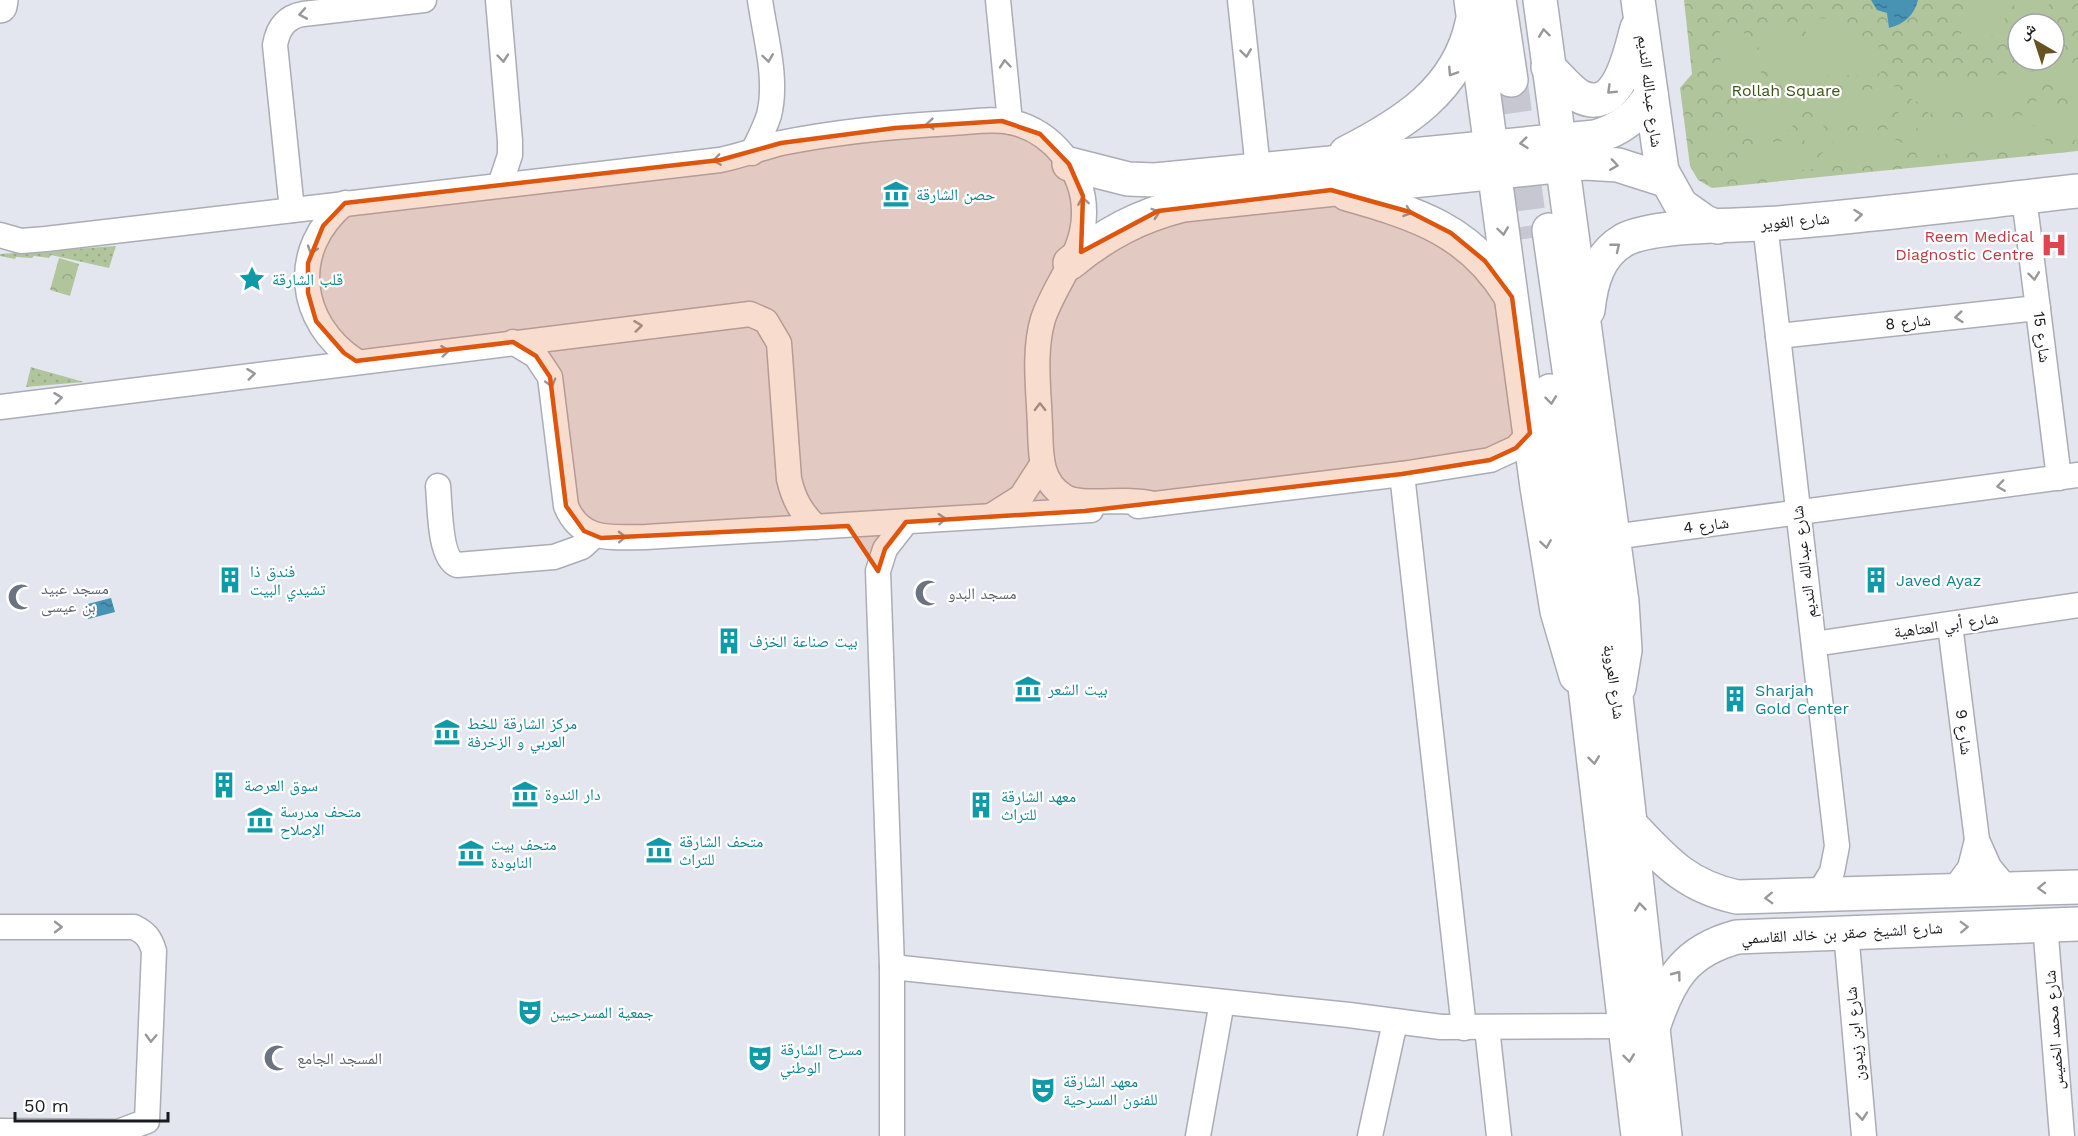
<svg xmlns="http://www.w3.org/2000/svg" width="2078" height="1136" font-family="'Work Sans','Noto Naskh Arabic',sans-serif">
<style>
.grass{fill:url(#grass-dots)}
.forest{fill:url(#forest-crowns);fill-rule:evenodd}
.garden{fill:#b1c59c}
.water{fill:url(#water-ripples)}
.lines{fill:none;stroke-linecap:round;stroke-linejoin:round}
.primary-tunnel{stroke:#c6c7d0;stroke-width:33;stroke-dasharray:33 16;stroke-linecap:butt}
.street-casing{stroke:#abadb6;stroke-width:27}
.secondary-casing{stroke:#abadb6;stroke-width:36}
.primary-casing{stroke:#abadb6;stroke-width:36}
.street{stroke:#fff;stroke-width:24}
.secondary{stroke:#fff;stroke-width:33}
.primary{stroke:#fff;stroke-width:33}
.oneway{stroke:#989899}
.marked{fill:#de560d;fill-opacity:0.2;stroke:#de560d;stroke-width:4.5;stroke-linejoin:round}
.labels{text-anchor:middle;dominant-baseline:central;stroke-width:4.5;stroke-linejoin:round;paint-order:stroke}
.park-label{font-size:16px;fill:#395313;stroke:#fff}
.street-label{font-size:16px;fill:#191a1d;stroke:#fff}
.culture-label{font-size:16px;fill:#0d838f;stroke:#fff;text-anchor:start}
.health-label{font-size:16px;fill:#be3a42;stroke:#fff;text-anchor:end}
.worship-label{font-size:16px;fill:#5b616d;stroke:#fff;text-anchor:start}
</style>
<defs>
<pattern id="grass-dots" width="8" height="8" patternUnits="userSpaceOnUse" patternTransform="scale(1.5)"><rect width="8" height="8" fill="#b1c59c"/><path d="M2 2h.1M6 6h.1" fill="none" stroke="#98a986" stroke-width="1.8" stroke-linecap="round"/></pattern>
<pattern id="forest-crowns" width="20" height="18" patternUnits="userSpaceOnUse" patternTransform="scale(1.5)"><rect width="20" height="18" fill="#b1c59c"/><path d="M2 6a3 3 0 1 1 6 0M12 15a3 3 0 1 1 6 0" fill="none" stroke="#98a986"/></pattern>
<pattern id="water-ripples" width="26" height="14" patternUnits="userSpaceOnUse" patternTransform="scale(1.5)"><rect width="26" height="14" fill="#4693b3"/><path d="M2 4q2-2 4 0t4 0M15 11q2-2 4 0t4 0" fill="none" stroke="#3a7791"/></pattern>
</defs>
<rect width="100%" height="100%" fill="#e4e6ef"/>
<g class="grass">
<polygon points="116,246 109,268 51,255 49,258 34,256 32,258 16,257 15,259 0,256 0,254"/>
<polygon points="31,367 34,368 84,382 26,387"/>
</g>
<g class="forest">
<path d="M1684 0H2078V151L1712 188 1698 180 1690 166 1680 88 1692 74ZM2018 24H2054V60H2018Z"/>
<polygon points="59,258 79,264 70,296 50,290"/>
</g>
<g class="garden">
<polygon points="1970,0 2003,0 2006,34 1959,39 1967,19"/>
<polygon points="2014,0 2047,0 2059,29 2054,30 2054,24 2018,24 2017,33"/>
<path d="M1808 18 1843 19 1858 34 1878 42 1881 73C1872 74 1862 77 1853 76 1832 74 1807 43 1803 23Z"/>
<path d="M1791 22C1798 45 1809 60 1828 73L1827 79 1783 84C1769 74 1753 43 1754 26Z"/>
<polygon points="1724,28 1743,30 1749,52 1767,82 1765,86 1728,89 1723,86 1718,34"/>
<polygon points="2078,66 2078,99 2067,100 2060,90 2050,85 2048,69"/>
<polygon points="2038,71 2039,86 2028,94 2023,104 1929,114 1922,104 1911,99 1910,84"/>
<polygon points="1899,86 1900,100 1890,108 1885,120 1835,125 1828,115 1816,110 1815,95"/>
<circle cx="2046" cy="108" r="12"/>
<polygon points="1804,97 1806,111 1796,118 1791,130 1743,135 1736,124 1725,120 1723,105"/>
<polygon points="2068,109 2078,109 2078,140 2056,142 2055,128 2064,120"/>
<circle cx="1907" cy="121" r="12"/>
<polygon points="2025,115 2032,125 2044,130 2046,144 1917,157 1915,142 1925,136 1930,125"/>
<circle cx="1813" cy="132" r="12"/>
<polygon points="1887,129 1894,139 1905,144 1906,159 1822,167 1821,154 1831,146 1836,135"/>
<circle cx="1721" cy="141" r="12"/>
<polygon points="1793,140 1800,150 1811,154 1812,169 1731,177 1729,164 1739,156 1745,145"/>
</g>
<g class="water">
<path d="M1871 0H1918C1914 16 1904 24 1889 28L1887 13 1877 10Z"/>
<polygon points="111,598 115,612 88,619 84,605"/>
</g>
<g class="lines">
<polyline class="primary-tunnel" points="1511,80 1532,238"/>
<g class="street-casing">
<g id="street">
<polyline points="498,0 510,141 510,155 500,185"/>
<polyline points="998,0 1010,122"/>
<polyline points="1240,0 1258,169"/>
<path d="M752 153C758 141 765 128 769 115 778 79 765 36 760 0"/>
<polyline points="2024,197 2059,478"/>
<path d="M345 203C289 249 297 322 356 361"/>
<path d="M292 210 275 45C278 28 286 17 303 14L424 0"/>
<polyline points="1765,224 1837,846 1832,872 1817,896"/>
<path d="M0 235 21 241 46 239 720 160C741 156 760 148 781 143 836 132 896 126 952 123 971 122 992 118 1011 122 1052 131 1085 171 1084 214 1084 253 1055 283 1043 319 1033 352 1039 392 1040 427 1041 452 1039 481 1064 496 1081 508 1126 496 1153 504"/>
<polyline points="1778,336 2038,308"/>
<path d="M513 342 536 356 550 377 566 506C581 543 613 537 646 537L1091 510"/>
<path d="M0 407 750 314 766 321 779 343 789 479C794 500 801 512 816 527"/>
<polyline points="1402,474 1464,1028"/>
<path d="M438 486C440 505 439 558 457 565L554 557 582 547 594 536"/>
<polyline points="1138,506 1402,474 1490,460 1516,448 1530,433"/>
<polyline points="991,516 1021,497 1041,466"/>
<polyline points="1613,537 2078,475"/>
<polyline points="1950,625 1977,840 1970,868 1953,891"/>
<polyline points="1814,644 2078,605"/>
<polyline points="1977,840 1989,867 2007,889"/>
<polyline points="2045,924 2062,1136"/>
<path d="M0 927H134C146 933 150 938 154 951L147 1121 118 1132 0 1131"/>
<polyline points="1846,932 1864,1136"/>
<polyline points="892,967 1349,1015 1441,1027 1625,1026"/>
<polyline points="1487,1028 1499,1136"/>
<polyline points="892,1136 892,967 878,571 885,549 906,522"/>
<polyline points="1198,1136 1222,1002"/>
<polyline points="1370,1136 1395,1022"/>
</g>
</g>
<g class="secondary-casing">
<g id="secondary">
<polyline points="1471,0 1537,487 1557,611 1576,676"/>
<polyline points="1540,0 1622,602 1625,650 1619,687"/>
<polyline points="1638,0 1662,171 1681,205 1705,222 1718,227"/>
<polyline points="0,6 1,0"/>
<path d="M1548 67C1558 76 1568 89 1579 96 1619 117 1630 52 1637 28"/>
<path d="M1346 153C1403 124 1458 90 1472 23"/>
<path d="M1069 164 1128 179 1155 180 1595 137C1620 130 1638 117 1651 94"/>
<path d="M1347 194C1417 214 1470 230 1510 295"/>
<path d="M1070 263C1105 234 1139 216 1183 205L1585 163 1618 165 1665 180"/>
<path d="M1588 310C1591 282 1598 255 1624 240 1654 224 1740 226 1778 223 1878 215 1978 202 2078 191"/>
<path d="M1631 825C1665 861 1686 886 1737 897L2078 887"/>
<path d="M1653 1028C1669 979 1685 951 1737 937L2078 924"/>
</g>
</g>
<g class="primary-casing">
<g id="primary">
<polyline points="1499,0 1511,80"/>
<polyline points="1549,230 1616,697 1665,1136"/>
<polyline points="1550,391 1638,1136"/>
</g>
</g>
<use href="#street" class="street"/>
<use href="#secondary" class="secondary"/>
<use href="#primary" class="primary"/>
</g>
<defs><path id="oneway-chevron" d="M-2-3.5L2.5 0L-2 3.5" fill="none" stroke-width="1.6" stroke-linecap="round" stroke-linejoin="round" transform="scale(1.5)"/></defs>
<g class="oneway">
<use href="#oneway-chevron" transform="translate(303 14) rotate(170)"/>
<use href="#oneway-chevron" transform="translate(1544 33) rotate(-97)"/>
<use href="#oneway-chevron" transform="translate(1246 53) rotate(83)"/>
<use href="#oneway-chevron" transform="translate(503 58) rotate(85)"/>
<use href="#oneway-chevron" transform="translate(768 58) rotate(82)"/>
<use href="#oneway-chevron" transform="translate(1005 64) rotate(-95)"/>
<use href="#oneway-chevron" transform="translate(1452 72) rotate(123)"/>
<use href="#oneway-chevron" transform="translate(1611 90) rotate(136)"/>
<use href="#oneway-chevron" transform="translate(930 124) rotate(175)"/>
<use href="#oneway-chevron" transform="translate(1524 143) rotate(174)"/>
<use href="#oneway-chevron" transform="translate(717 160) rotate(172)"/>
<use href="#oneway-chevron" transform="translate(1614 165) rotate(8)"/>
<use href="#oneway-chevron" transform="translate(1083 201) rotate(-99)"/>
<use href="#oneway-chevron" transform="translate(1408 212) rotate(19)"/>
<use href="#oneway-chevron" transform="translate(1156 213) rotate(-18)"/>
<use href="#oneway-chevron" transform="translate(1858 215) rotate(-6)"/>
<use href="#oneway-chevron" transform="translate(1503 231) rotate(82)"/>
<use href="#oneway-chevron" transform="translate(1616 247) rotate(-39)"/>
<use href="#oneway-chevron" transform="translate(312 250) rotate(108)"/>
<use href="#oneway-chevron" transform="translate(2034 276) rotate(83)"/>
<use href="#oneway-chevron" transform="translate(1959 317) rotate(174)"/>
<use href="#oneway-chevron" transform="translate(638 326) rotate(-7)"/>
<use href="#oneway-chevron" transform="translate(445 351) rotate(-7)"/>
<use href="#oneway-chevron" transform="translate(251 374) rotate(-7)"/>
<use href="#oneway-chevron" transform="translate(551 383) rotate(74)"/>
<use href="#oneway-chevron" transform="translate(58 398) rotate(-7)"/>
<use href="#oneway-chevron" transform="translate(1551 400) rotate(83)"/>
<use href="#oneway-chevron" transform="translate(1040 407) rotate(-91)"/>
<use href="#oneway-chevron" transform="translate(2001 486) rotate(172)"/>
<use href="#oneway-chevron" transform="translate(942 519) rotate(-4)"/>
<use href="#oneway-chevron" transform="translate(622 537) rotate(-1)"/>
<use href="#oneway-chevron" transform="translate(1546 544) rotate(81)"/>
<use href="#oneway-chevron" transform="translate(1594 760) rotate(83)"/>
<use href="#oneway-chevron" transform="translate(2042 888) rotate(178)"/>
<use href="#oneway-chevron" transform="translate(1769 898) rotate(178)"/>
<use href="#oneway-chevron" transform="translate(1640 907) rotate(-96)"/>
<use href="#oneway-chevron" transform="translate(58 927)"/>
<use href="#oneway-chevron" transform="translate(1964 927) rotate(-2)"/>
<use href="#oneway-chevron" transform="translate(1677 975) rotate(-53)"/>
<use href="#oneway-chevron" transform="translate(151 1038) rotate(92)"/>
<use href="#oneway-chevron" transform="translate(1629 1058) rotate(83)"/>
<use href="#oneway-chevron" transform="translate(1862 1116) rotate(85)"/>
</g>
<path class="marked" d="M1002 121 1040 134 1069 164 1083 196 1081 252 1158 211 1331 190 1410 212 1451 233 1485 261 1512 297 1530 433 1516 448 1490 460 1402 474 1085 511 906 522 885 549 878 571 848 526 601 538 584 531 566 506 550 377 536 356 513 342 356 361 344 353 316 321 308 293V263L323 226 345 203 720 160 781 143 895 128Z"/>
<defs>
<g id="museum-bare" transform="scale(2.07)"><path d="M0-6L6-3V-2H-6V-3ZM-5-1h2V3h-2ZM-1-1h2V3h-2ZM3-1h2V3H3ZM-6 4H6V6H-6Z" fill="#0f9aa8" stroke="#fff" stroke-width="2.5" paint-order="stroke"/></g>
<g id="hospital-bare" transform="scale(2.07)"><path d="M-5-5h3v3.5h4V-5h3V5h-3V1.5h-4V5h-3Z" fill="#e0444e" stroke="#fff" stroke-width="2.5" paint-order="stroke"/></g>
<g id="sight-bare" transform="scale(2.07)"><path d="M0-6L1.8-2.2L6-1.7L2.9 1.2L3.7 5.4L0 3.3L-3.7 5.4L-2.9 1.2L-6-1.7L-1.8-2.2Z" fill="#0f9aa8" stroke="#fff" stroke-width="2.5" paint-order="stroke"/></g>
<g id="building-bare" transform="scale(2.07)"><path d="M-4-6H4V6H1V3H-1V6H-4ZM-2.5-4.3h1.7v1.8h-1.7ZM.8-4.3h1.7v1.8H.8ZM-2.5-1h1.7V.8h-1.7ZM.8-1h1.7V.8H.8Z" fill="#0f9aa8" stroke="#fff" stroke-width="2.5" paint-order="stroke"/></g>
<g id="mosque-bare" transform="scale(2.07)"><path d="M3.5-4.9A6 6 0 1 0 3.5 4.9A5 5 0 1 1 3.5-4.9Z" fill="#6b7280" stroke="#fff" stroke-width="2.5" paint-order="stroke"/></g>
<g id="theatre-bare" transform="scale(2.07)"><path d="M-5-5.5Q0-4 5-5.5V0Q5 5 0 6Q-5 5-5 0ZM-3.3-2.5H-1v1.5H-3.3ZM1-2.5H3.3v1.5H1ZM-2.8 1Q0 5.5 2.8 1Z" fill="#0f9aa8" stroke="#fff" stroke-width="2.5" paint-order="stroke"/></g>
</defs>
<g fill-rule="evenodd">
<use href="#museum-bare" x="896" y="194"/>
<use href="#hospital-bare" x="2054" y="245"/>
<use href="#sight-bare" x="252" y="279"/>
<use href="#building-bare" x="230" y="580"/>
<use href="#building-bare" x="1876" y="580"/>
<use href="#mosque-bare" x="928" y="593"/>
<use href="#mosque-bare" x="21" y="597"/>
<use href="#building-bare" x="729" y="641"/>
<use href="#museum-bare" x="1028" y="689"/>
<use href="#building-bare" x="1735" y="699"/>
<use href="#museum-bare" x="447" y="732"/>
<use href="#building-bare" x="224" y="785"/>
<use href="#museum-bare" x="525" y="794"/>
<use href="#building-bare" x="981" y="805"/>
<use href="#museum-bare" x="260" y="820"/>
<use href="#museum-bare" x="659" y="850"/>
<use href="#museum-bare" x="471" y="853"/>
<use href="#theatre-bare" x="530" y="1012"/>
<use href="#mosque-bare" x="277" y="1058"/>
<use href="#theatre-bare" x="760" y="1058"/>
<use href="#theatre-bare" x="1043" y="1090"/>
</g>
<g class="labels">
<g class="park-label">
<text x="1786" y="90">Rollah Square</text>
</g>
<g class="street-label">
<text transform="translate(1650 91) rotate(83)">شارع عبدالله النديم</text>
<text transform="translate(1795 221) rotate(-5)">شارع الغوير</text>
<text transform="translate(1908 322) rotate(-6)">شارع 8</text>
<text transform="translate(2042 337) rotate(83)">شارع 15</text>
<text transform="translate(1706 525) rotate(-7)">شارع 4</text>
<text transform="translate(1804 562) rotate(-97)">شارع عبدالله النديم</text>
<text transform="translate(1946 625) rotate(-8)">شارع أبي العتاهية</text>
<text transform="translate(1614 682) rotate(82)">شارع العروبة</text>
<text transform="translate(1964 732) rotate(83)">شارع 9</text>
<text transform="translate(1842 933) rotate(-3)">شارع الشيخ صقر بن خالد القاسمي</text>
<text transform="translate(2054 1030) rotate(-94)">شارع محمد الخميس</text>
<text transform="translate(1855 1034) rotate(-95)">شارع ابن زيدون</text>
</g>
<g class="culture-label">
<text x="916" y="194">حصن الشارقة</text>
<text x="272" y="279">قلب الشارقة</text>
<text x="250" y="571">فندق ذا<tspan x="250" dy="18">تشيدي البيت</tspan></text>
<text x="1896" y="580">Javed Ayaz</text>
<text x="749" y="641">بيت صناعة الخزف</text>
<text x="1048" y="689">بيت الشعر</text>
<text x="1755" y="690">Sharjah<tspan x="1755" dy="18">Gold Center</tspan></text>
<text x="467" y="723">مركز الشارقة للخط<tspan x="467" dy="18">العربي و الزخرفة</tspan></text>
<text x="244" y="785">سوق العرصة</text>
<text x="545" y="794">دار الندوة</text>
<text x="1001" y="796">معهد الشارقة<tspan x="1001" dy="18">للتراث</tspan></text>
<text x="280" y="811">متحف مدرسة<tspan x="280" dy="18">الإصلاح</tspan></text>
<text x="679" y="841">متحف الشارقة<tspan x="679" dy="18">للتراث</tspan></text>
<text x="491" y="844">متحف بيت<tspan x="491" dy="18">النابودة</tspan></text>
<text x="550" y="1012">جمعية المسرحيين</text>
<text x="780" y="1049">مسرح الشارقة<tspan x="780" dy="18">الوطني</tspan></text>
<text x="1063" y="1081">معهد الشارقة<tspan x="1063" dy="18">للفنون المسرحية</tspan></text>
</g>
<g class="health-label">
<text x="2034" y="236">Reem Medical<tspan x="2034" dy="18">Diagnostic Centre</tspan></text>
</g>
<g class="worship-label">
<text x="41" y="588">مسجد عبيد<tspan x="41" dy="18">بن عيسى</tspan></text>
<text x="948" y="593">مسجد البدو</text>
<text x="297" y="1058">المسجد الجامع</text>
</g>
</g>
<g transform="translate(2036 42) rotate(321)"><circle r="28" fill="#ffffff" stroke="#a3a3a5" stroke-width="1.5"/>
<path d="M0-4.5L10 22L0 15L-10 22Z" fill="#695222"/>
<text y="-9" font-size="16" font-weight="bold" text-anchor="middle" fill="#191a1d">ش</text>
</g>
<path d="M15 1112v9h153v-9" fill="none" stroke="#191a1d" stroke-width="3"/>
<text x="24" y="1112" font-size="18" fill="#191a1d" stroke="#ffffff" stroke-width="4.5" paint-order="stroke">50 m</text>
</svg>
